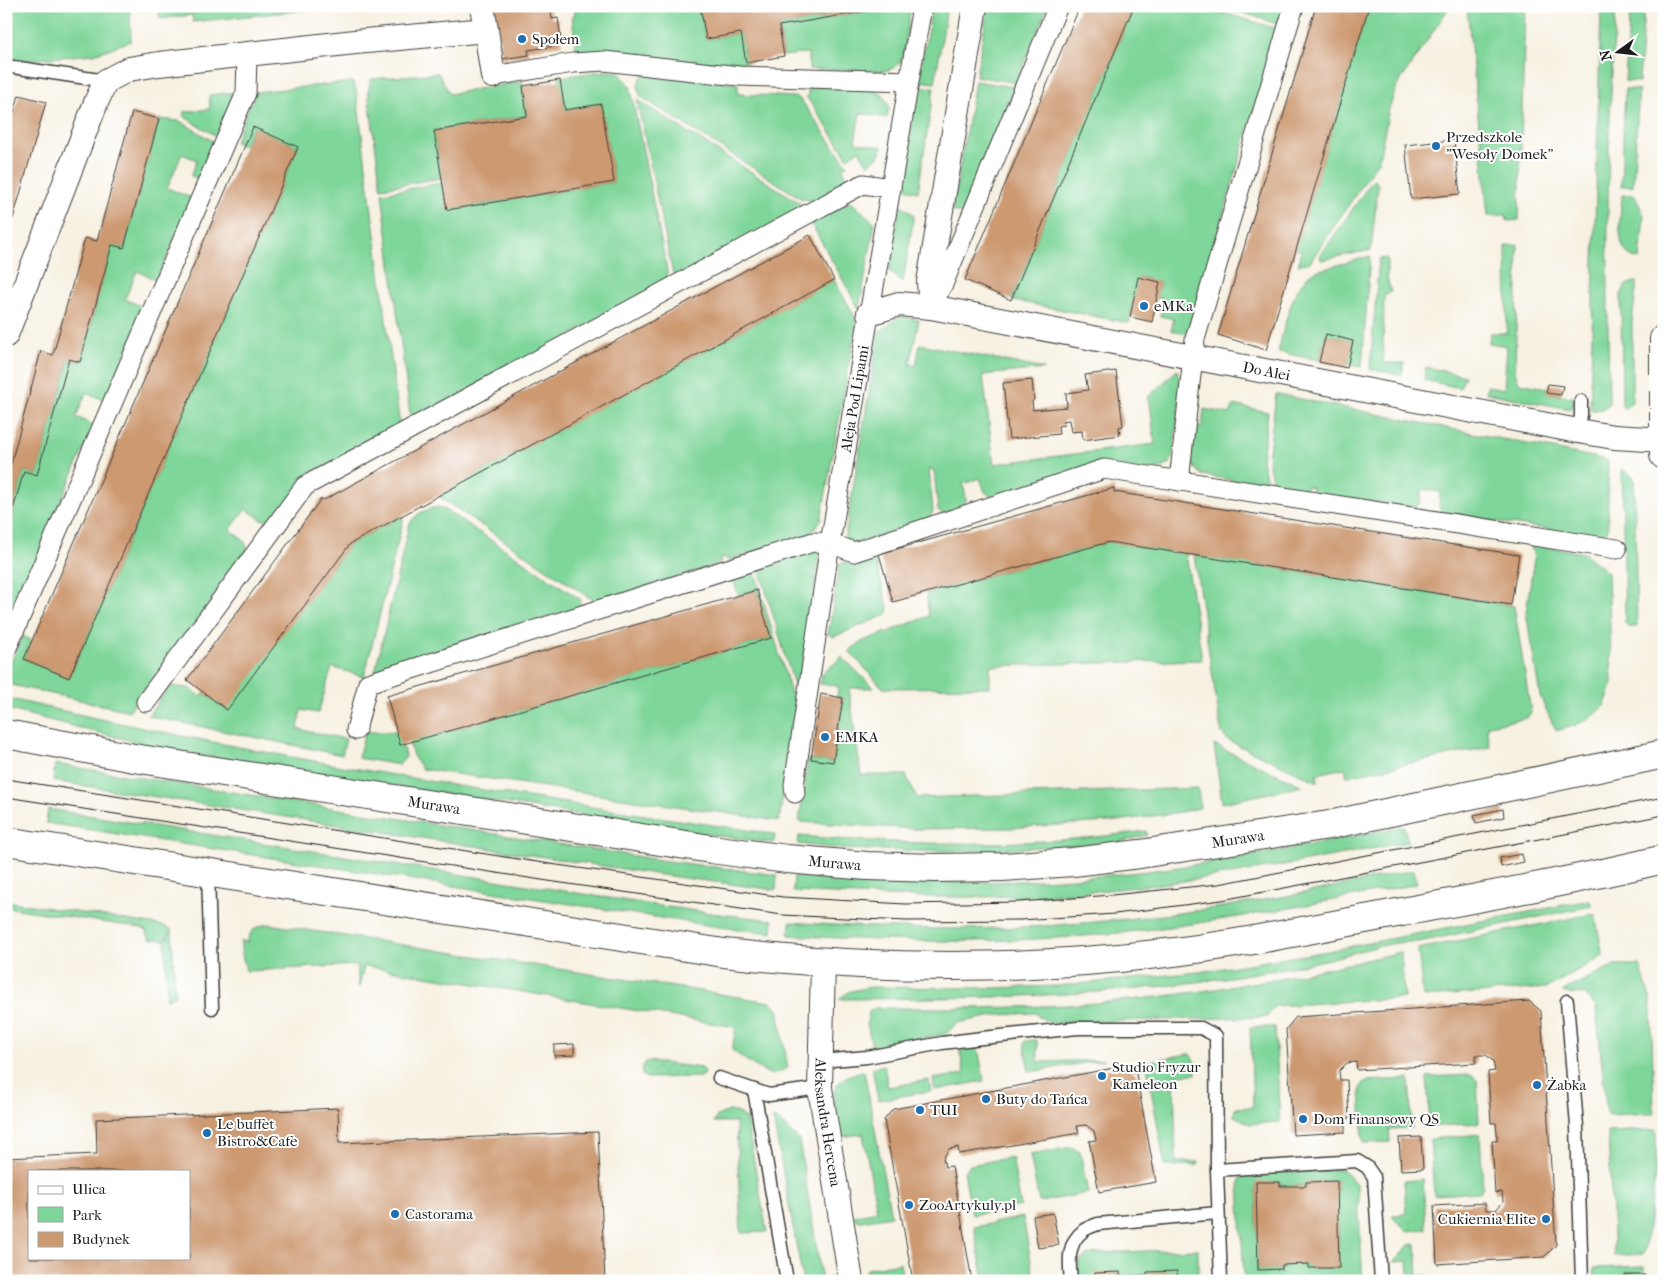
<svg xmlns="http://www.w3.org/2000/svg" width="1670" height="1287" font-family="'IM FELL French Canon',serif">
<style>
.green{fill:#7fd69a;stroke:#4e795b;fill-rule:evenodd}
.garden{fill:url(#garden-dots);stroke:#4e795b}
.building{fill:#cc9971;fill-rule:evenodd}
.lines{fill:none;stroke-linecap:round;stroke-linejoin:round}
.service-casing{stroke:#3d3c3a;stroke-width:15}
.pedestrian-casing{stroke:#3d3c3a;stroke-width:21}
.minor-casing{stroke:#3d3c3a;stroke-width:26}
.tertiary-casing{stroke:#3d3c3a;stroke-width:30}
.service{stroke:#fff;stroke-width:12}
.pedestrian{stroke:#fff;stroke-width:19}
.minor{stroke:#fff;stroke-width:24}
.tertiary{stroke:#fff;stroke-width:28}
.tram{stroke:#1c1c1c;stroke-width:1}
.poi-dot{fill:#1f6fb2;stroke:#fff;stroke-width:2}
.labels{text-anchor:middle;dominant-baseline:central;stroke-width:4;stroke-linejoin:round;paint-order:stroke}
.poi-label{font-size:15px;fill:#1c1c1c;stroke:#fff;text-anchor:start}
.street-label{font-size:15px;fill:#1c1c1c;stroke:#fff}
</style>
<defs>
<pattern id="garden-dots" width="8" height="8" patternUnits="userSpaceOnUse" patternTransform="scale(1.25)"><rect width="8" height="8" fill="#7fd69a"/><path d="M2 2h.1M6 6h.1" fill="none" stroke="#6db784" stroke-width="1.8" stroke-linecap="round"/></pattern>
</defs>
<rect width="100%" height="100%" fill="#fff"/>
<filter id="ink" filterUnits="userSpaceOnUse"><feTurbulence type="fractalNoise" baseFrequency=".02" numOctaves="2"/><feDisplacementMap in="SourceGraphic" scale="10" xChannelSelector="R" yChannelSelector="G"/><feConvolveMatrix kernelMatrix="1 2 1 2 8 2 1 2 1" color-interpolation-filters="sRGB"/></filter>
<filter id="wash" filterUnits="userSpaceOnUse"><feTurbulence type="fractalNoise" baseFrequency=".0096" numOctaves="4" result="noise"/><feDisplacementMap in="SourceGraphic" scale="20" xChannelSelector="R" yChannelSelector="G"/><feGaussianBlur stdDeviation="1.12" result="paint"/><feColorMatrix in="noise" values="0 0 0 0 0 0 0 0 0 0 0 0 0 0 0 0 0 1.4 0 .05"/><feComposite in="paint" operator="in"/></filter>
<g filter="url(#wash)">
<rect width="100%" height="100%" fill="#f7f1e2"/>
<g class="green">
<polygon points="6,6 310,6 315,9 193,22 192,15 160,19 159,8 130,10 131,41 94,54 6,62"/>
<polygon points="574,6 700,6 706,39 741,33 746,63 740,64 739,68 576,51 572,15 575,15"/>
<path d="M872 6H911L903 57C899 65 893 69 885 71L809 69 808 53 784 56 779 26 872 10Z"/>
<polygon points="932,6 947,6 935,83 919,81"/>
<polygon points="988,6 1041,6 1047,9 1016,83 976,76"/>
<polygon points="1134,6 1200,6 1278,29 1188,334 1171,331 1174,319 1160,316 1163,299 1156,298 1160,282 1139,277 1129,323 1011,300"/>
<polygon points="1212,6 1285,6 1280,25 1250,15"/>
<polygon points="1369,6 1450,6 1397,86 1389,109 1379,160 1310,262 1298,265 1302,251 1296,249"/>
<polygon points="1467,6 1525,6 1519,220 1507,221 1506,215 1488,216"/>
<path d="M1601 6H1616C1606 139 1607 271 1609 404L1602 409 1590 411Z"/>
<polygon points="1630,6 1644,6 1639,82 1625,81"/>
<polygon points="604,71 619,72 630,86 668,276 667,283 411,422 382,193 443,183 447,210 614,182 601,104 565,110 559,77"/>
<polygon points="438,73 450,94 522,81 527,116 434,131 442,178 381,188 368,91 371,79"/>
<polygon points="643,74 738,84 738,94 796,97 801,100 847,165 842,168 849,179 841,188 816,201 802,199 640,96 638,84"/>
<polygon points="975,81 1014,87 963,214 952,211"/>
<path d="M352 82 356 89 400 427 316 474 314 470 310 472 312 476 272 519 262 520 246 509 230 530C239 537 249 541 247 553L129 711 7 684 6 672 23 636 31 640 24 659 69 678 298 147 253 127 244 146 235 142 255 92Z"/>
<path d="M808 86 871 89 883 95 889 107 887 118 860 113 855 142 882 147C881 155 875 160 868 165L859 150 848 158 806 96 808 95Z"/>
<polygon points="918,86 934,88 918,192 910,190 903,185"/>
<polygon points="1625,89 1639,90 1633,186 1621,186"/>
<polygon points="238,92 219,138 183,116 184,112 210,109 209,95"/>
<polygon points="637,100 800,203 800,210 677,278 673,274"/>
<polygon points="159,119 180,121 216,143 200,179 191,176 197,160 182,154 167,188 192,198 157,280 137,271 125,299 145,308 105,400 86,393 76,417 94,425 6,629 6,536 24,471 37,475 69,359 81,362 112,245 124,248"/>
<polygon points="1375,180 1378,185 1371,250 1321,260 1320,256 1372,181"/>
<path d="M1622 195H1635L1644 215 1640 259C1612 256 1621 215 1622 195Z"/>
<polygon points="850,201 875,223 859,309 811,223"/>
<polygon points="900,204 914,215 903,282 889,271"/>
<polygon points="1518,245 1515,372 1519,383 1547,388 1547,393 1573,397 1574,402 1570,409 1486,393 1487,386 1504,389 1507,346 1489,343 1490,333 1507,333 1506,246"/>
<path d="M1370 256 1362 367 1348 364 1353 341 1326 334 1319 360 1278 352C1285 326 1290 289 1313 272Z"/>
<polygon points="1387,258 1387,278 1391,292 1384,296 1383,363 1404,363 1402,375 1370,369 1379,259"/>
<polygon points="834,280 857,320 821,520 810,534 727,561 726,557 720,558 721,563 596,602 441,498 439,495"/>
<polygon points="1634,282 1637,282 1632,322 1632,402 1624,409 1622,406 1621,295 1626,285"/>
<path d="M900 316 919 320 910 364 916 365 920 344 1044 369 983 375 994 464 1155 444 1150 403 1148 397 1177 370 1181 385 1173 458 1169 464 1159 469 992 497 985 492 980 478 963 484C970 510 965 506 943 514L938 510 934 470 929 469 933 511 930 518 849 546 844 543 879 332Z"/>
<polygon points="1426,367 1465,376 1460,388 1424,380"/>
<polygon points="1276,394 1608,460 1608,530 1600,537 1442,514 1439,507 1440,492 1422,489 1420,503 1415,508 1311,494 1312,487 1306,486 1305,493 1274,488 1268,460"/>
<polygon points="1233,405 1268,412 1262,460 1268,486 1202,475 1195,469 1191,460 1194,427 1202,427 1204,409 1230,414"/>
<polygon points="1622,469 1634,478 1637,627 1629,627 1625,623"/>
<path d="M438 507 444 509 580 599 581 607 375 672 409 525C415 514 425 509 438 507Z"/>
<polygon points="402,516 403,521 364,677 332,667 318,713 301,710 298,729 346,739 342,755 148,716 169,686 189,688 201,697 204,693 226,709 350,544"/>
<polygon points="1109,542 1186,554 1202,660 990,666 990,687 883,688 849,651 861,642 929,616 926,593"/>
<path d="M1531 544 1584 553 1608 573 1612 684C1610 692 1608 700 1604 706 1593 720 1572 727 1556 731L1540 696 1526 612 1534 559Z"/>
<polygon points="814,550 820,553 797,695 759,568"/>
<polygon points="1194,555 1514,606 1531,712 1527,718 1488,725 1487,731 1490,747 1347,776 1345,768 1317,774 1318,782 1227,740 1222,733 1220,724"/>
<polygon points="874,556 889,611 886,615 833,637 828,634 840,563 854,562"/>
<polygon points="754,569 796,710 779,821 422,769 413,756 409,742 771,638 757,590 738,595 732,576"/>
<polygon points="842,657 874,688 849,688 861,775 906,775 917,798 1198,788 1200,808 1176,813 1109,822 1009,828 917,829 799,822 808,759 833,762 843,698 837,697 838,686 820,684 822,674"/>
<path d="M6 698C260 757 517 797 775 834L774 843 690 832 171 751 6 709Z"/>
<polygon points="365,732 397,732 406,757 399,765 358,758"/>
<polygon points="1214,745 1303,786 1222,803"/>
<polygon points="55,764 660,860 777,875 776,890 661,875 53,781"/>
<polygon points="48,809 647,904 710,913 773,920 772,933 719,927 46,823"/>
<path d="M1404 826 1408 842C1296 863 1185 885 1072 893 979 900 886 897 793 892L794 876C909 885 1024 885 1139 872 1228 862 1316 844 1404 826Z"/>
<path d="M1146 831 1147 835 1116 843 968 851H914L842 849 798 844 799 836C914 846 1032 847 1146 831Z"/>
<path d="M1414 870 1417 884C1318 903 1218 923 1118 933 1008 944 898 943 789 935L790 922C883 929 977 932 1070 924 1137 919 1204 911 1269 899 1318 891 1366 880 1414 870Z"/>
<path d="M1590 900 1591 906 1419 942C1388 940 1351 955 1320 961 1279 970 1238 976 1197 982 1078 998 959 998 839 999L850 991 871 987 991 988 1058 986 1199 972 1322 952Z"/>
<polygon points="6,901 164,926 172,930 165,940 150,939 145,930 141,928 6,907"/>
<polygon points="1592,914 1595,915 1603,956 1547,988 1423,997 1418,949"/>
<path d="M268 924 771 1002 778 1009 788 1068 771 1075 750 1063 732 1050 736 1027 364 966 359 988 357 965 246 971 241 950V941L247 942C250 930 256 926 268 924Z"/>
<path d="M1401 952 1404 998 1274 1006 1267 1017 1049 1023 1035 1013 999 1015 957 1023 946 1034 872 1047 867 1023 869 1012 876 1008C960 1008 1045 1009 1129 1000 1221 991 1311 973 1401 952Z"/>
<polygon points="1614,965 1640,965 1651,1001 1654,1113 1607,1115 1596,1007 1584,994 1564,993 1563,991"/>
<polygon points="1250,1027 1275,1027 1280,1122 1250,1124 1234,1116 1235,1108 1253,1107"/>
<polygon points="1037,1040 1038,1062 1103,1060 1029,1072 1024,1043 1025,1041"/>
<polygon points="978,1048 984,1081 935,1090 933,1079 964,1074 960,1051"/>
<polygon points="1187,1054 1190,1054 1195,1062 1196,1074 1174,1075 1176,1162 1199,1162 1198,1165 1165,1166 1146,1062"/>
<polygon points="884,1065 888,1087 929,1080 931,1091 878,1100 872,1068"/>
<path d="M864 1071 891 1216 861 1221 856 1220 854 1216 877 1211 863 1134 840 1137C835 1105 821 1079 864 1071Z"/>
<polygon points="1470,1075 1477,1079 1479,1123 1430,1127 1427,1077"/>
<polygon points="1409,1079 1412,1128 1389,1129 1390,1142 1363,1143 1360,1088 1366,1081"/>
<path d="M729 1111C738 1112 743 1114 747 1123L767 1232 741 1233 736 1122H714L717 1116Z"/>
<polygon points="773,1118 778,1120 799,1140 822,1281 803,1281"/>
<polygon points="1656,1130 1656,1171 1644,1254 1614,1256 1608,1132"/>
<polygon points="1480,1134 1483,1187 1480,1192 1434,1195 1430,1139"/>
<polygon points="1071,1147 1080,1152 1088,1193 1039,1202 1030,1155"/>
<polygon points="1012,1157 1021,1206 972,1215 964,1172 970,1165"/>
<path d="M1343 1169 1357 1185 1363 1281H1244L1239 1182 1242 1176 1252 1174ZM1337 1181 1339 1268H1310L1309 1264 1282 1265V1269L1258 1270 1256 1183 1280 1182V1186H1306V1182Z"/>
<polygon points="1423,1179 1426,1229 1407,1231 1391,1215 1406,1214 1404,1181"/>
<polygon points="1023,1217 1033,1273 991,1280 983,1275 974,1227"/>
<polygon points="1416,1244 1418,1276 1428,1275 1429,1281 1410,1281 1408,1261 1394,1262 1409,1245"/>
<polygon points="1198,1249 1198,1281 1077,1281 1079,1262 1087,1255 1096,1253"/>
<polygon points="900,1263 903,1281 888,1281 887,1278 865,1281 864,1275 866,1269"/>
<polygon points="1644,1266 1645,1275 1626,1275 1626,1281 1595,1281 1594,1268"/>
</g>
<g class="garden">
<polygon points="172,930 175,995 167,999 165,940"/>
<path d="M648 1061 701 1068 704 1070 705 1073 700 1077 647 1078 642 1075C641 1068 642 1065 648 1061Z"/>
</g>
<g id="blocks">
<g class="building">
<polygon points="494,6 550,6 552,19 558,18 562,45 528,50 529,55 502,59"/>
<polygon points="700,6 872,6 873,10 779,26 784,56 746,63 741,33 706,39"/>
<polygon points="1080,6 1134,6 1011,300 965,280"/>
<polygon points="1316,6 1369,6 1266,350 1218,335"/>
<polygon points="560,80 565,110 601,104 614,182 447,210 434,131 527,116 523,86"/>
<polygon points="19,95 46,102 13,219 6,217 6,140"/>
<polygon points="132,112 159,119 124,248 112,245 80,362 69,359 37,475 24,471 6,534 6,467 10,467 41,351 53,355 85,238 97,241"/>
<polygon points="253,127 298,147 69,678 24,659"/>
<polygon points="1454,140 1460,194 1411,199 1405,145"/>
<polygon points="810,235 834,280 350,544 227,710 187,680 321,499 324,500"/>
<polygon points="1138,277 1160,282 1152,322 1130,317"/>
<polygon points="1326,334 1353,341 1347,368 1319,362"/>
<polygon points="1116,371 1123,426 1119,427 1120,435 1083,440 1082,431 1071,432 1069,420 1063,421 1064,425 1058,426 1059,434 1009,439 1003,383 1032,380 1034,400 1032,401 1033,410 1067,407 1066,393 1088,390 1085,375"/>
<polygon points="1548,384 1563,386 1561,395 1546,393"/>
<polygon points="1114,488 1114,492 1519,555 1511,605 1109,542 893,602 879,554"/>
<polygon points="757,590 771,638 400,745 387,696"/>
<polygon points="821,694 843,698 833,762 811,759"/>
<polygon points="1503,809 1504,817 1476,823 1474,815"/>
<polygon points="1522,854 1524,862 1501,867 1500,858"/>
<polygon points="1529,1001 1541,1011 1556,1245 1544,1257 1437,1264 1434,1206 1485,1203 1486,1210 1496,1210 1503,1202 1502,1192 1495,1193 1492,1141 1497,1141 1497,1132 1496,1123 1491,1123 1488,1072 1495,1071 1493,1061 1486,1055 1476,1055 1476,1063 1357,1070 1356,1062 1347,1063 1339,1071 1340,1080 1347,1080 1349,1118 1345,1119 1345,1132 1293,1135 1286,1029 1296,1017"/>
<polygon points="574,1044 574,1055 554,1056 554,1045"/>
<polygon points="1125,1066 1136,1074 1156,1182 1099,1192 1089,1141 1096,1140 1094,1131 1086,1125 1077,1126 1079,1133 1018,1144 959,1154 958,1147 949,1149 943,1158 945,1167 952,1166 972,1281 913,1281 884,1120 893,1109"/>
<path d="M338 1108 339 1143 598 1132 605 1281H6V1158L97 1154 96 1119ZM29 1171H189V1258H29Z"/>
<polygon points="1421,1137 1423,1169 1401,1170 1399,1138"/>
<polygon points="1337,1181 1339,1268 1309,1268 1309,1264 1282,1265 1282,1269 1258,1270 1256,1182 1280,1182 1280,1186 1306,1186 1306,1182"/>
<polygon points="1053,1213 1059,1245 1038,1248 1033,1216"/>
<polygon points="1177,1271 1178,1281 1096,1281 1095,1273 1120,1272 1120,1276 1147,1275 1147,1272"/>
<polygon points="1625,1275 1645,1275 1645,1281 1626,1281"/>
</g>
</g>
</g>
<g filter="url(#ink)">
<use href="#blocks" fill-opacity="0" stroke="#3d3c3a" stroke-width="1"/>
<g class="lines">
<g class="service-casing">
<g id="service">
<polyline points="6,66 106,81"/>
<polyline points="1578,431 1581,415 1581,401"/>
<polyline points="208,872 212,1008"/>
<polyline points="1567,1001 1577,1126 1582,1281"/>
<polyline points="821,1061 867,1057 942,1043 982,1038 1078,1028 1201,1028 1216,1036 1217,1170 1221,1281"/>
<polyline points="719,1078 769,1095 820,1088"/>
<polyline points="754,1090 787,1281"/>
<polyline points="1217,1170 1357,1161 1367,1167 1374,1177 1381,1281"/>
<path d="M1071 1281C1069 1263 1067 1243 1083 1231 1086 1228 1093 1226 1098 1224L1218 1213"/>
</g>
</g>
<g class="pedestrian-casing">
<g id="pedestrian">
<polyline points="493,76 573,63 604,61 739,76 909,81"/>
<polyline points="931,307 944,282 1058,6"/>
<polyline points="1179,481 1195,339 1294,6"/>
<polyline points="6,650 246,93 247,54"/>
<polyline points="146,702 305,486 863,184 891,188"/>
<polyline points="356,730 368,683 813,542 830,543 854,552 1104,469 1617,549"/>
<path id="s1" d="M795 793 794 785 830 543 922 6"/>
</g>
</g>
<g class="minor-casing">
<g id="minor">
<polyline points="482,6 486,30"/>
<polyline points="931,307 929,282 975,6"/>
<path id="s2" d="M869 313 899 304 931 307 1578 431 1614 437 1664 440"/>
<polyline points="6,335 97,100 106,81 129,69 159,64 355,42 486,30 493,76"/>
<path id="s3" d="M823 963 820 1088 851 1281"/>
</g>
</g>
<g class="tertiary-casing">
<g id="tertiary">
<polyline points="1664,339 1664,455"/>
<path id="s4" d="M6 734 134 758 711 849 787 859 867 866 936 868 1003 867 1073 862 1140 854 1329 825 1664 754"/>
<path d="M6 841 724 953C867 969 1013 971 1157 954 1239 945 1321 927 1402 912 1489 896 1577 880 1664 859"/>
</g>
</g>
<use href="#service" class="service"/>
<use href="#pedestrian" class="pedestrian"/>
<use href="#minor" class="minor"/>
<use href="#tertiary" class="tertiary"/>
<g class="tram">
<polyline points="6,779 550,864 783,897 905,904 1019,902 1112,895 1219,884 1664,797"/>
<polyline points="6,797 548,881 782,915 906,921 1020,920 1115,914 1222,900 1664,815"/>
</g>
</g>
</g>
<g class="poi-dot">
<circle cx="522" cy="39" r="5"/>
<circle cx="1436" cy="146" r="5"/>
<circle cx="1144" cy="306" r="5"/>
<circle cx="825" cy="737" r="5"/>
<circle cx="1102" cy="1076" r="5"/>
<circle cx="1537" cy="1085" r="5"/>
<circle cx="986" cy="1099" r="5"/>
<circle cx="920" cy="1110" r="5"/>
<circle cx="1303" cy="1119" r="5"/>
<circle cx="207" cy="1133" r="5"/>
<circle cx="909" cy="1205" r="5"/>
<circle cx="395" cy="1214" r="5"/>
<circle cx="1546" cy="1219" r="5"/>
</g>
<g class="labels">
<g class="poi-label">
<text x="532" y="39">Społem</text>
<text x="1446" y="137">Przedszkole<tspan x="1446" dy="17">"Wesoły Domek"</tspan></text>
<text x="1154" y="306">eMKa</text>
<text x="835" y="737">EMKA</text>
<text x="1112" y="1067">Studio Fryzur<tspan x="1112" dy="17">Kameleon</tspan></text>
<text x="1547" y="1085">Żabka</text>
<text x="996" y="1099">Buty do Tańca</text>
<text x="930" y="1110">TUI</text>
<text x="1313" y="1119">Dom Finansowy QS</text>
<text x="217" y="1124">Le buffet<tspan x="217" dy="17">Bistro&amp;Cafe</tspan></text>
<text x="919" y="1205">ZooArtykuly.pl</text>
<text x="405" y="1214">Castorama</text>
<text x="1536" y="1219" text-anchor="end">Cukiernia Elite</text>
</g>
<g class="street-label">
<text stroke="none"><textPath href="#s2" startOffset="405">Do Alei</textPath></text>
<text stroke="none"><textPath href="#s1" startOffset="399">Aleja Pod Lipami</textPath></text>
<text stroke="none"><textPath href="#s4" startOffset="434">Murawa</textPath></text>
<text stroke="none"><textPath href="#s4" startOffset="1244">Murawa</textPath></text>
<text stroke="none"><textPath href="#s4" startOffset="839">Murawa</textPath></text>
<text stroke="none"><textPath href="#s3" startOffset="160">Aleksandra Hercena</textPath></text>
</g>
</g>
<rect width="1670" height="1287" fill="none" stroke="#fff" stroke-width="25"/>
<rect x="28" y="1170" width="162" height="90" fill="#ffffff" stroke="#a4a4a4"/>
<rect x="38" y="1186" width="25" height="8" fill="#ffffff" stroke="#a4a4a4"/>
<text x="72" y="1194" font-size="15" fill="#1c1c1c">Ulica</text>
<rect x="38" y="1207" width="25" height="15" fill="#7fd69a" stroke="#a4a4a4"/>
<text x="72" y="1220" font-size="15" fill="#1c1c1c">Park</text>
<rect x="38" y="1232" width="25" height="15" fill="#cc9971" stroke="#a4a4a4"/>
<text x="72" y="1244" font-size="15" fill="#1c1c1c">Budynek</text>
<g transform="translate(1618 52) rotate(255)" stroke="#ffffff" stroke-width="4" paint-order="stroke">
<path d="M0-4L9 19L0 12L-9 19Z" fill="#1c1c1c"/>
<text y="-8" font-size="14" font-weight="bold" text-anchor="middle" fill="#1c1c1c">N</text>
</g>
</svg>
